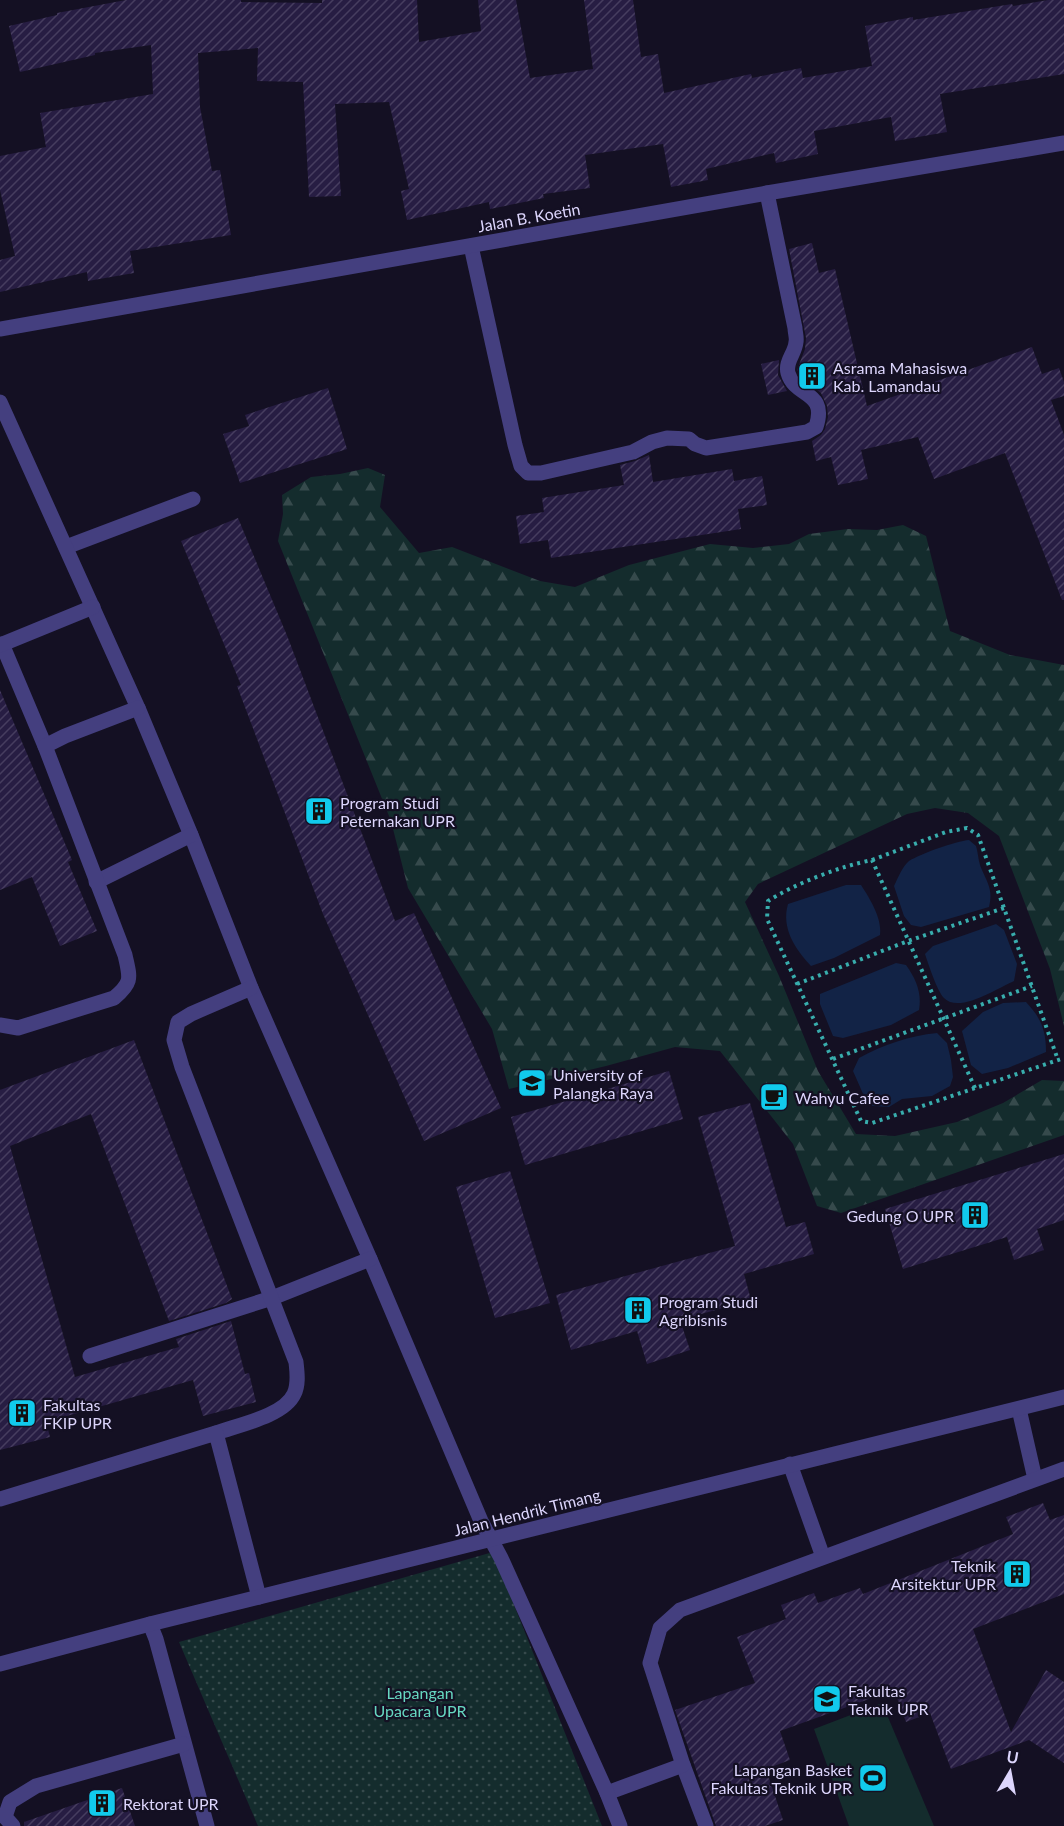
<svg xmlns="http://www.w3.org/2000/svg" width="1064" height="1826" font-family="Lato,sans-serif">
<style>
.green{fill:url(#green-dots)}
.forest{fill:url(#forest-firs)}
.pitch{fill:#142c2d}
.water{fill:#122346}
.building{fill:url(#building-hatch)}
.lines{fill:none;stroke-linecap:round;stroke-linejoin:round}
.path{stroke:#38adad;stroke-width:4;stroke-dasharray:3 4.5;stroke-linecap:butt}
.service{stroke:#443f7f;stroke-width:15}
.minor{stroke:#443f7f;stroke-width:15}
.tertiary{stroke:#443f7f;stroke-width:15}
.labels{text-anchor:middle;dominant-baseline:central;stroke-width:4.5;stroke-linejoin:round;paint-order:stroke}
.street-label{font-size:16px;fill:#dcd5fc;stroke:#141023}
.poi-label{font-size:16px;fill:#dcd5fc;stroke:#141023;text-anchor:start}
.park-label{font-size:16px;fill:#66d7c1;stroke:#141023}
</style>
<defs>
<pattern id="green-dots" width="8" height="8" patternUnits="userSpaceOnUse" patternTransform="scale(1.5)"><rect width="8" height="8" fill="#142c2d"/><path d="M2 2h.1M6 6h.1" fill="none" stroke="#364a4c" stroke-width="1.8" stroke-linecap="round"/></pattern>
<pattern id="forest-firs" width="22" height="20" patternUnits="userSpaceOnUse" patternTransform="scale(1.5)"><rect width="22" height="20" fill="#142c2d"/><path d="M5 1l3.5 6h-7zM16 11l3.5 6h-7z" fill="#364a4c"/></pattern>
<pattern id="building-hatch" width="6" height="6" patternUnits="userSpaceOnUse" patternTransform="scale(1.5)"><rect width="6" height="6" fill="#271d43"/><path d="M-1 1l2-2M0 6l6-6M5 7l2-2" fill="none" stroke="#463d5f"/></pattern>
</defs>
<rect width="100%" height="100%" fill="#141023"/>
<polygon class="green" points="493,1552 602,1826 258,1826 179,1642"/>
<polygon class="forest" points="368,468 385,475 380,507 419,553 452,547 540,581 575,587 629,565 710,544 753,548 789,544 809,534 848,529 877,530 903,525 926,536 950,631 1010,655 1064,665 1064,1026 1050,969 999,836 968,813 935,808 907,814 758,884 745,902 779,976 818,1071 856,1134 895,1136 957,1122 1003,1103 1042,1080 1064,1081 1064,1135 841,1213 817,1206 793,1144 720,1051 675,1047 606,1066 509,1089 492,1029 408,888 391,821 278,541 283,514 282,495 311,477 340,474"/>
<polygon class="pitch" points="882,1703 934,1826 849,1826 814,1729"/>
<g class="water">
<path d="M969 840 976 846C978 852 978 859 980 865 986 881 994 889 989 907L921 927 911 925 904 916 894 886C898 878 902 867 909 861 920 854 956 841 969 840Z"/>
<path d="M846 885H861C870 899 882 918 880 935L834 958 811 966C795 949 781 928 788 904Z"/>
<path d="M996 924 1004 930 1017 964 1014 981C998 988 959 1014 944 998 937 991 928 963 925 954L933 946Z"/>
<path d="M896 963 906 965C916 979 922 993 919 1010L891 1025 843 1038 833 1036 820 1004V994Z"/>
<path d="M1026 1002C1041 1018 1046 1030 1046 1052L1008 1068 982 1074 971 1065 962 1031 983 1012 1003 1003Z"/>
<path d="M937 1033 947 1043 951 1060 953 1077 950 1086 932 1096 902 1099 889 1107 872 1106 864 1096 853 1071 859 1058C885 1044 909 1036 937 1033Z"/>
</g>
<g class="building">
<polygon points="126,0 241,0 241,2 322,3 322,0 417,0 419,42 481,31 478,0 516,0 530,78 593,69 584,0 633,0 641,57 658,54 664,93 751,74 752,78 801,68 803,78 872,66 865,26 913,17 913,20 1012,4 1013,6 1048,0 1064,0 1064,74 940,94 947,132 895,141 891,117 814,131 818,154 776,163 774,153 706,169 708,180 671,187 663,144 585,155 590,188 543,194 544,198 490,209 489,202 407,220 401,191 409,189 389,102 335,104 341,196 309,197 303,82 257,81 258,48 198,53 200,107 212,171 220,170 231,235 130,251 134,273 88,281 87,272 0,292 0,260 15,256 0,190 0,156 46,147 40,113 153,94 151,45 95,53 95,55 20,72 9,26 57,15 57,13"/>
<polygon points="812,243 819,273 835,269 867,406 1032,347 1042,374 1059,368 1064,382 1064,396 1051,400 1064,435 1064,600 1062,600 1005,453 934,479 918,437 861,450 868,479 838,485 831,457 816,461 812,441 821,435 825,429 828,417 827,406 821,393 804,380 797,370 805,349 806,338 789,249"/>
<polygon points="779,360 778,375 787,391 768,395 761,364"/>
<polygon points="328,388 347,449 240,483 223,434 249,426 245,415"/>
<polygon points="649,455 653,482 732,469 734,481 762,476 767,505 738,509 741,529 551,558 548,540 520,544 516,516 544,512 542,498 624,485 620,465 635,461"/>
<polygon points="238,518 288,638 395,921 414,913 501,1108 424,1141 323,914 237,686 241,685 181,541"/>
<polygon points="0,690 72,860 68,862 97,931 60,946 32,877 0,890"/>
<polygon points="134,1040 232,1299 226,1303 169,1321 91,1114 10,1146 75,1377 179,1347 176,1339 231,1321 245,1374 249,1373 256,1402 203,1416 193,1380 46,1422 50,1437 0,1450 0,1090"/>
<polygon points="669,1071 683,1119 525,1165 511,1117"/>
<polygon points="750,1103 786,1227 805,1222 814,1254 744,1274 751,1300 680,1320 690,1350 647,1364 637,1331 571,1350 556,1295 735,1246 698,1117"/>
<polygon points="1064,1154 1064,1220 1037,1229 1044,1250 1014,1260 1007,1237 903,1269 885,1209"/>
<polygon points="510,1171 550,1303 495,1318 456,1187"/>
<polygon points="1043,1503 1050,1520 1064,1515 1064,1594 973,1629 1011,1732 1046,1670 1064,1682 1064,1763 1029,1740 951,1769 930,1713 906,1722 894,1690 780,1731 790,1760 766,1769 783,1820 765,1826 716,1826 675,1710 755,1683 737,1637 786,1619 781,1605 814,1593 818,1603 860,1588 863,1594 1013,1534 1006,1517"/>
<polygon points="122,1788 135,1826 24,1826 24,1822"/>
</g>
<g class="lines">
<g class="path">
<polyline points="872,860 946,832 967,828 978,835 1058,1060"/>
<polyline points="797,984 908,941 1004,908"/>
<polyline points="833,1059 1032,986"/>
<path d="M975 1088 872 860C841 866 794 884 768 901L767 919 861 1121 872 1123 1064 1058"/>
</g>
<g class="service">
<path d="M471 246 515 445 521 466 528 473H541L633 452 652 442 667 438 689 439 695 444 706 448 807 432 816 427C828 390 795 398 788 373 785 361 795 354 796 342 797 338 795 332 795 328L767 193"/>
<polyline points="66,547 193,499"/>
<polyline points="1019,1409 1035,1479"/>
<polyline points="790,1464 823,1557"/>
<polyline points="150,1624 156,1639 207,1826"/>
<polyline points="683,1765 706,1826"/>
<polyline points="607,1793 683,1765 650,1663 660,1628 680,1610 1064,1469"/>
<polyline points="13,1826 5,1817 10,1802 36,1786 184,1744"/>
</g>
<g class="minor">
<polyline points="0,402 138,708 191,835 251,988 370,1259 481,1521 501,1558 607,1793 620,1826"/>
<polyline points="2,644 45,746"/>
<polyline points="0,645 93,607"/>
<polyline points="96,882 191,835"/>
<path d="M0 1025 18 1028 114 998C133 982 130 978 125 955L45 746 65 736 138 708"/>
<polyline points="90,1356 272,1298 370,1259"/>
<path d="M216 1433C238 1425 284 1416 294 1394 299 1384 297 1372 296 1362L182 1067 174 1040 178 1022 191 1014 251 988"/>
<polyline points="0,1499 216,1433 259,1597"/>
<polyline points="0,1664 150,1624 1064,1397"/>
</g>
<polyline class="tertiary" points="0,329 767,193 1064,143"/>
</g>
<defs>
<g id="building-square" transform="scale(1.5)"><rect x="-9" y="-9" width="18" height="18" rx="4" fill="#11caec" stroke="#141023"/><path d="M-4-6H4V6H1V3H-1V6H-4ZM-2.5-4.3h1.7v1.8h-1.7ZM.8-4.3h1.7v1.8H.8ZM-2.5-1h1.7V.8h-1.7ZM.8-1h1.7V.8H.8Z" fill="#111"/></g>
<g id="university-square" transform="scale(1.5)"><rect x="-9" y="-9" width="18" height="18" rx="4" fill="#11caec" stroke="#141023"/><path d="M0-5L7-2L0 1L-7-2ZM-4 1L0 2.5L4 1V4Q0 6-4 4Z" fill="#111"/></g>
<g id="cafe-square" transform="scale(1.5)"><rect x="-9" y="-9" width="18" height="18" rx="4" fill="#11caec" stroke="#141023"/><path d="M-5.5-4.5H6V0H3Q3 3.5 0 3.5H-2.5Q-5.5 3.5-5.5 0ZM3-3.2v2h1.7v-2ZM-6 4.5H4V6H-6Z" fill="#111"/></g>
<g id="stadium-square" transform="scale(1.5)"><rect x="-9" y="-9" width="18" height="18" rx="4" fill="#11caec" stroke="#141023"/><path d="M0-5a6.5 5 0 1 0 0 10a6.5 5 0 1 0 0-10ZM-3.5-1.8h7v3.6h-7Z" fill="#111"/></g>
</defs>
<g fill-rule="evenodd">
<use href="#building-square" x="812" y="376"/>
<use href="#building-square" x="319" y="811"/>
<use href="#university-square" x="532" y="1083"/>
<use href="#cafe-square" x="774" y="1097"/>
<use href="#building-square" x="975" y="1215"/>
<use href="#building-square" x="638" y="1310"/>
<use href="#building-square" x="22" y="1413"/>
<use href="#building-square" x="1017" y="1574"/>
<use href="#university-square" x="827" y="1699"/>
<use href="#stadium-square" x="873" y="1778"/>
<use href="#building-square" x="102" y="1803"/>
</g>
<g class="labels">
<g class="street-label">
<text transform="translate(529 217) rotate(-10)">Jalan B. Koetin</text>
<text transform="translate(527 1512) rotate(-14)">Jalan Hendrik Timang</text>
</g>
<g class="poi-label">
<text x="833" y="367">Asrama Mahasiswa<tspan x="833" dy="18">Kab. Lamandau</tspan></text>
<text x="340" y="802">Program Studi<tspan x="340" dy="18">Peternakan UPR</tspan></text>
<text x="553" y="1074">University of<tspan x="553" dy="18">Palangka Raya</tspan></text>
<text x="795" y="1097">Wahyu Cafee</text>
<text x="954" y="1215" text-anchor="end">Gedung O UPR</text>
<text x="659" y="1301">Program Studi<tspan x="659" dy="18">Agribisnis</tspan></text>
<text x="43" y="1404">Fakultas<tspan x="43" dy="18">FKIP UPR</tspan></text>
<text x="996" y="1565" text-anchor="end">Teknik<tspan x="996" dy="18">Arsitektur UPR</tspan></text>
<text x="848" y="1690">Fakultas<tspan x="848" dy="18">Teknik UPR</tspan></text>
<text x="852" y="1769" text-anchor="end">Lapangan Basket<tspan x="852" dy="18">Fakultas Teknik UPR</tspan></text>
<text x="123" y="1803">Rektorat UPR</text>
</g>
<g class="park-label">
<text x="420" y="1692">Lapangan<tspan x="420" dy="18">Upacara UPR</tspan></text>
</g>
</g>
<g transform="translate(1010 1772) rotate(10)" stroke="#141023" stroke-width="4.5" paint-order="stroke">
<path d="M0-4.5L10 22L0 15L-10 22Z" fill="#dcd5fc"/>
<text y="-9" font-size="16" font-weight="bold" text-anchor="middle" fill="#dcd5fc">U</text>
</g>
</svg>
